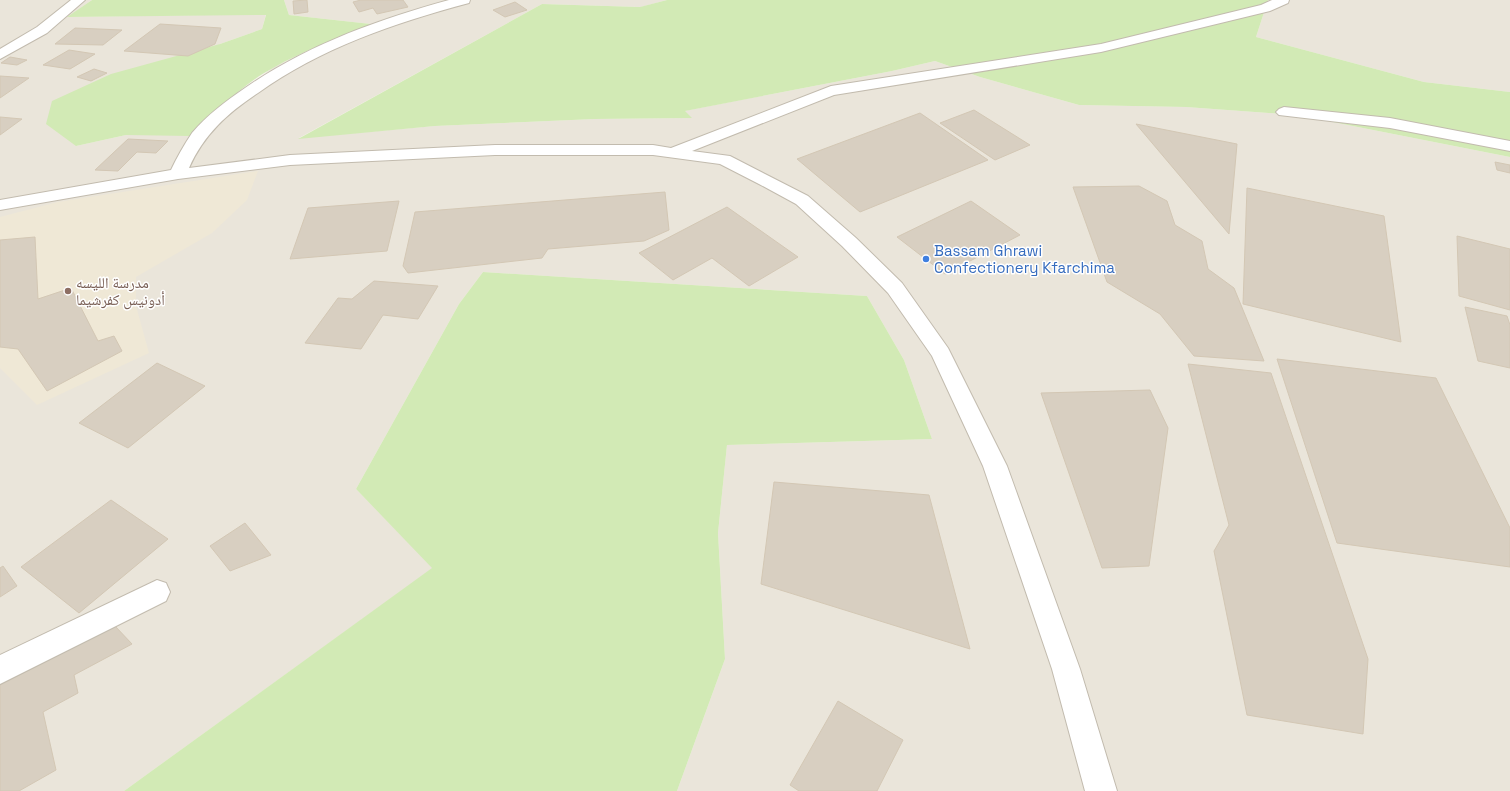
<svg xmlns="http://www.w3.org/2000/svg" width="1510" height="791" font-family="'Space Grotesk','Noto Naskh Arabic',sans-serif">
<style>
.residential{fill:#eae5da}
.education{fill:#efe8d6}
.green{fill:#d2eab5}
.building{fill:#d8cfc1;stroke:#d3c7b4}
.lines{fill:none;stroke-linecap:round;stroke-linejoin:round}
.street-casing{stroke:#c2bbae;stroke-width:2}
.street{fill:#fff;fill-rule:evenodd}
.shop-dot{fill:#3f7fe0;stroke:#fff;stroke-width:1.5}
.education-dot{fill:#8d6e63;stroke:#fff;stroke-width:1.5}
.labels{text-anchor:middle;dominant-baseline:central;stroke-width:3;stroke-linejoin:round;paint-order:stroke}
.shop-label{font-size:15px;fill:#366cbe;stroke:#fff;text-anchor:start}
.education-label{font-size:15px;fill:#785e54;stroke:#fff;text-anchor:start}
</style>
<rect width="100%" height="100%" fill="#f6f3ec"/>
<g class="residential">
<polygon points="0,0 92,0 68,17 266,14 262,29 220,44 76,146 126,135 190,135 217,109 272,68 304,52 371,24 289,15 284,0 667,0 641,7 542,4 299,138 435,126 595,119 691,118 684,111 892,71 935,61 980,77 1079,105 1186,107 1297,115 1510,157 1510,791 677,791 725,659 718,533 727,445 932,439 904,360 867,296 483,272 459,304 356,489 433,568 124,791 0,791"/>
<polygon points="1268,0 1510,0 1510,92 1424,82 1256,37"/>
</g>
<polygon class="education" points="258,171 247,200 212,233 136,277 136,306 149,353 37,405 0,368 0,217 58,202"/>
<g class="green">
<path d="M92 0H284L289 15 371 24C339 39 304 50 273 68 241 85 217 112 190 136L126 135 76 146 46 124 52 101 111 74 220 44 262 29 266 15 67 17Z"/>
<polygon points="667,0 1268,0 1256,37 1424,82 1510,92 1510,157 1297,115 1186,107 1079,105 980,77 935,61 892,71 685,111 692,118 595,119 435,126 298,139 542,4 640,7"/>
<polygon points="483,272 867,296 904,360 932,439 727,445 718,533 725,659 677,791 124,791 432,568 356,489 459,304"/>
</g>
<g class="building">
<polygon points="307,0 308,12 294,14 293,1"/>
<polygon points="361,0 403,0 408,7 377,14 373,8 359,12 353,2"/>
<polygon points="515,2 527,10 505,17 493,10"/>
<polygon points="160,24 221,28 215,44 188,56 124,51"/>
<polygon points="75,28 122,30 103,45 55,44"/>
<polygon points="69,50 95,54 70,69 43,65"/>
<polygon points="10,57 27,60 17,65 1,63"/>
<polygon points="94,69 107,73 91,81 77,77"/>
<polygon points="0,76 29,78 0,98"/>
<polygon points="974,110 1030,145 995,160 940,123"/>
<polygon points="920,113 988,160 860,212 797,159"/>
<polygon points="0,117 22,119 0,135"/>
<polygon points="1136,124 1237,144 1229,234"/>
<polygon points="128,139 168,141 156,153 137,152 118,171 95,170"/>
<polygon points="1495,162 1510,165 1510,173 1497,170"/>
<polygon points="1139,186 1167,201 1175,225 1202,241 1208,269 1234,288 1264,361 1194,356 1160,314 1107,282 1073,187"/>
<polygon points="1247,188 1384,216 1401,342 1243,304"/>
<polygon points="665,192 669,230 644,241 548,249 542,258 408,273 403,266 415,212"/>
<polygon points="399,201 387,251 290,259 308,208"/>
<polygon points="971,201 1020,235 945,274 897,237"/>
<polygon points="727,207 798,257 749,286 712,258 673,280 639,253"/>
<polygon points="1457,236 1510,249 1510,310 1459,296"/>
<polygon points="35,237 38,299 71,288 98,341 114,336 122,351 47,391 18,349 0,347 0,240"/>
<polygon points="374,281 438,286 418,319 383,315 361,349 305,343 338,298 352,299"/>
<polygon points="1465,307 1507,316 1510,325 1510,368 1478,361"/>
<polygon points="1277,359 1436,378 1510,528 1510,567 1337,543"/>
<polygon points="157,363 205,386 128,448 79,423"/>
<polygon points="1188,364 1271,373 1368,659 1363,734 1247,715 1214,551 1229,525"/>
<polygon points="1150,390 1168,428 1149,566 1102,568 1041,393"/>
<polygon points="774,482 929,495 970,649 761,584"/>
<polygon points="111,500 168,539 79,613 21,567"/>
<polygon points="245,523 271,555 230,571 210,546"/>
<polygon points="3,566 17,586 0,597 0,568"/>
<polygon points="115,626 132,644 74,675 78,693 43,712 56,770 19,791 0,791 0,685"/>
<polygon points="838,701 903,740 877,791 799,791 790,785"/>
</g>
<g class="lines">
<g class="street-casing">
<g id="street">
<polygon points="71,0 85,0 47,33 0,59 0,49 37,27"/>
<path d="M449 0H470L469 3C394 23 321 48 258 93 228 113 204 134 189 168L290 155 495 145H653L671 148 831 86 1101 44 1261 5 1272 0H1289L1288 3 1270 11 1101 52 834 95 692 151 730 156 808 196 856 238 902 283 948 348 1007 466 1080 669 1117 791H1085L1052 669 983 466 932 356 888 293 842 246 796 204 759 184 720 164 653 155H495L290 165 178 179 0 210V200L171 170C177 157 184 145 192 133 207 115 226 101 245 88 307 45 377 20 449 0Z"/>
<polygon points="1284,107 1390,118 1510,141 1510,151 1390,128 1279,115 1276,112 1279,109"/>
<polygon points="157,580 166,583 170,592 166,601 0,684 0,655"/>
</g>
</g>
<use href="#street" class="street"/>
</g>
<circle class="shop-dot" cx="926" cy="259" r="4"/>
<circle class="education-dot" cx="68" cy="291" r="4"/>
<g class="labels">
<g class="shop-label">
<text x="934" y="250">Bassam Ghrawi<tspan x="934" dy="17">Confectionery Kfarchima</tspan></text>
</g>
<g class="education-label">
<text x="76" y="282">مدرسة الليسه<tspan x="76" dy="17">أدونيس كفرشيما</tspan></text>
</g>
</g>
</svg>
